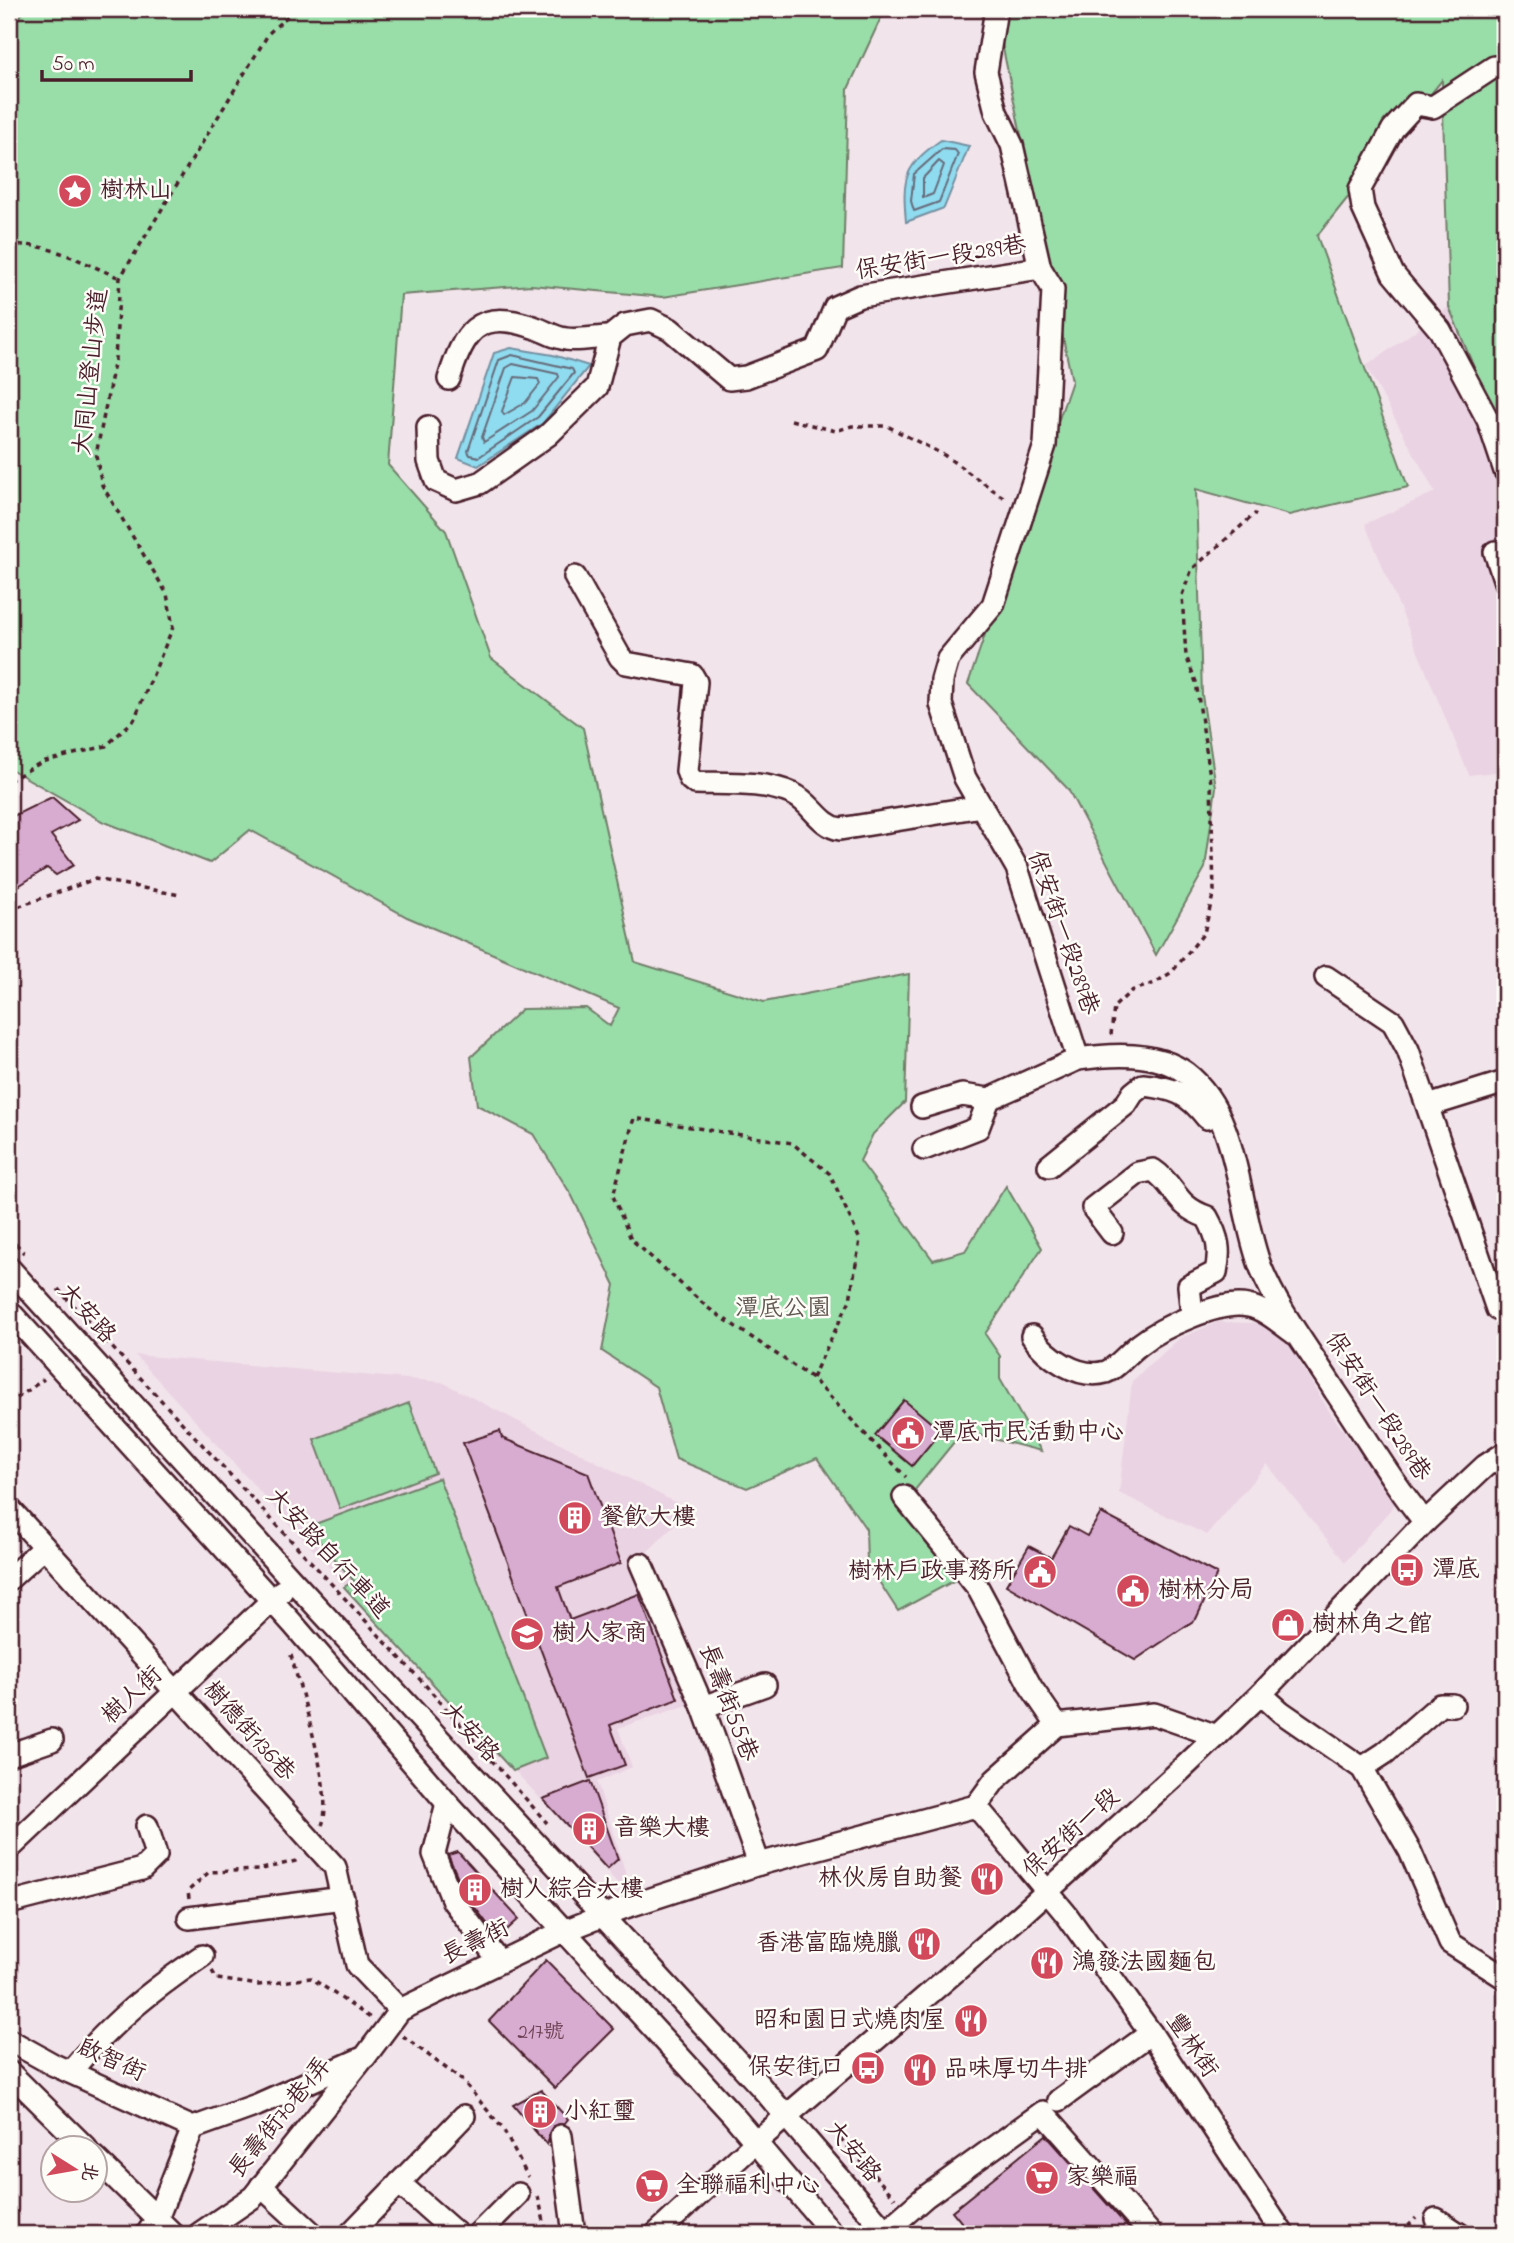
<svg xmlns="http://www.w3.org/2000/svg" width="1514" height="2243" font-family="'Indie Flower','LXGW WenKai TC',sans-serif">
<style>
.built{fill:#ead3e3}
.green{fill:#99dda9;stroke:#727e6a;stroke-width:2}
.water{fill:#8fdbef;stroke:#7390a1;stroke-width:2}
.lines{fill:none;stroke-linecap:round;stroke-linejoin:round}
.shore{stroke:#666a79;stroke-width:2}
.building{fill:#d8acd0;stroke:#4a1f2b;stroke-width:2}
.minor-casing{stroke:#4a1f2b;stroke-width:26}
.path{stroke:#4a1f2b;stroke-width:3.5;stroke-dasharray:5 5;stroke-linecap:butt}
.minor{stroke:#fdfcf7;stroke-width:21}
.labels{text-anchor:middle;dominant-baseline:central;stroke-width:5;stroke-linejoin:round;paint-order:stroke}
.number-label{font-size:21px;fill:#6e4254}
.poi-label{font-size:24px;fill:#4a1f2b;stroke:#fdfcf7;text-anchor:start}
.street-label{font-size:24px;fill:#4a1f2b;stroke:#fdfcf7}
.park-label{font-size:24px;fill:#625851;stroke:#fdfcf7}
</style>
<rect width="100%" height="100%" fill="#f2e4eb"/>
<filter id="ink" filterUnits="userSpaceOnUse"><feTurbulence type="fractalNoise" baseFrequency=".0143" numOctaves="2"/><feDisplacementMap in="SourceGraphic" scale="14" xChannelSelector="R" yChannelSelector="G"/><feConvolveMatrix kernelMatrix="1 2 1 2 8 2 1 2 1" color-interpolation-filters="sRGB"/></filter>
<g filter="url(#ink)">
<g class="built">
<polygon points="1449,307 1505,443 1505,789 1496,772 1469,775 1365,524 1435,492 1366,366"/>
<polygon points="1218,1322 1258,1323 1289,1345 1329,1411 1396,1503 1345,1562 1267,1464 1207,1535 1119,1493 1132,1381 1180,1338"/>
<polygon points="135,1355 442,1382 690,1510 633,1566 694,1703 618,1728 632,1767 597,1782 631,1890 623,1889"/>
</g>
<g class="green">
<polygon points="26,9 885,9 848,89 843,268 663,297 531,285 401,295 388,465 446,531 491,658 583,728 635,962 764,1002 909,974 905,1102 873,1134 860,1161 933,1260 965,1251 1006,1186 1042,1248 985,1334 1000,1356 1000,1379 1041,1451 963,1431 914,1491 959,1578 898,1611 867,1563 866,1529 817,1458 747,1488 676,1459 656,1387 602,1351 615,1285 572,1196 533,1134 477,1105 471,1057 522,1009 586,1008 610,1026 619,1008 407,917 250,830 210,863 102,821 9,768 9,29"/>
<polygon points="999,9 1505,9 1505,443 1449,307 1442,80 1317,236 1408,487 1289,515 1196,489 1202,695 1216,787 1205,868 1156,955 1068,789 968,684 1072,381 1000,34"/>
<polygon points="409,1403 435,1473 340,1509 314,1439"/>
<polygon points="439,1478 546,1758 513,1771 344,1587 354,1581 307,1527"/>
</g>
<g class="water">
<path d="M941 140 969 146 944 208 906 222C902 178 904 166 941 140Z"/>
<polygon points="511,348 553,355 589,366 543,423 478,466 458,458 494,353"/>
</g>
<g class="lines">
<g class="shore">
<polygon points="942,149 955,150 958,154 939,202 914,211 911,201 914,174"/>
<polygon points="939,161 944,165 933,194 923,198 923,178"/>
<polygon points="512,355 572,369 574,373 538,417 479,457 470,455 468,451 499,360"/>
<polygon points="513,364 558,374 559,377 532,411 484,442 482,437 506,368"/>
<polygon points="515,377 538,379 540,384 525,403 504,415 502,411"/>
</g>
</g>
<g class="building">
<polygon points="52,797 78,820 51,835 74,865 56,875 47,868 9,892 9,818"/>
<polygon points="904,1400 941,1431 912,1466 875,1435"/>
<polygon points="500,1431 502,1438 588,1473 621,1563 558,1587 570,1620 639,1594 678,1699 610,1725 625,1765 589,1778 463,1443"/>
<polygon points="1101,1513 1217,1574 1196,1619 1135,1660 1006,1585 1029,1546 1051,1558 1069,1526 1087,1536"/>
<polygon points="590,1781 618,1859 607,1869 543,1799"/>
<polygon points="458,1852 519,1919 498,1938 465,1894 448,1855"/>
<polygon points="546,1960 614,2029 555,2088 489,2021"/>
<polygon points="541,2090 568,2119 564,2124 553,2126 547,2145 513,2105"/>
<polygon points="1046,2135 1134,2234 971,2234 952,2211"/>
</g>
<g class="lines">
<g class="minor-casing">
<g id="minor">
<polyline points="996,9 986,72 996,112 1012,145 1040,268"/>
<polyline points="1494,67 1433,107 1416,104 1393,129 1360,189 1363,208 1393,274 1440,330 1488,420 1505,471"/>
<path d="M449 379C463 334 477 308 530 326 542 329 554 338 566 339 580 341 596 337 610 337"/>
<path d="M428 427 429 461 436 481 456 490 480 483 548 435 597 387 610 337 625 325 651 320 670 329 729 379 746 377 817 350 835 307 860 296 1040 268 1053 289 1045 445 993 605 948 659 942 680 941 704 965 778 1017 868 1078 1059C1112 1054 1156 1051 1186 1073 1241 1115 1237 1207 1261 1268 1279 1312 1310 1351 1335 1391 1365 1435 1391 1481 1425 1522"/>
<polyline points="1495,552 1505,582"/>
<path d="M575 577 620 657 626 663 692 675 696 682 687 771 690 779 695 783C726 784 764 781 793 794 812 803 819 825 840 829L982 806"/>
<polyline points="1326,977 1393,1022 1408,1050 1497,1309 1505,1312"/>
<polyline points="1428,1106 1505,1082"/>
<polyline points="922,1107 962,1095 989,1099"/>
<polyline points="924,1149 978,1128 989,1099 1078,1059"/>
<path d="M1049 1166 1126 1104 1133 1093 1143 1085C1174 1088 1188 1093 1207 1118"/>
<path d="M1112 1233 1093 1208 1138 1173 1153 1170C1177 1186 1173 1205 1207 1217 1218 1237 1221 1250 1216 1272L1189 1286 1192 1314"/>
<polyline points="9,1268 292,1580 761,2087 888,2234"/>
<polyline points="9,1311 293,1624 447,1803 732,2114 833,2234"/>
<path d="M1032 1336C1046 1357 1079 1380 1106 1372 1117 1368 1129 1352 1139 1345 1162 1327 1220 1300 1248 1306 1265 1309 1281 1324 1294 1333"/>
<polyline points="904,1497 978,1588 1031,1687 1057,1725"/>
<polyline points="9,1508 335,1867 357,1965 400,2010"/>
<polyline points="641,1564 703,1707 759,1864"/>
<polyline points="9,1579 44,1547"/>
<polyline points="1261,1694 1281,1712 1362,1768 1410,1851 1450,1943 1505,1978"/>
<polyline points="703,1707 765,1685"/>
<polyline points="9,1755 52,1740"/>
<polyline points="1362,1768 1385,1753 1440,1705 1453,1705"/>
<polyline points="447,1803 434,1854 453,1901 498,1960"/>
<polyline points="976,1806 995,1780 1057,1725 1154,1714 1217,1736"/>
<polyline points="9,1849 282,1591"/>
<polyline points="9,1903 142,1869 156,1855 147,1826"/>
<polyline points="189,1918 343,1898"/>
<polyline points="9,2040 54,2065 193,2128"/>
<polyline points="9,2072 86,2148"/>
<path d="M70 2072C112 2022 149 1992 202 1956"/>
<polyline points="1059,2100 1151,2033"/>
<polyline points="561,2136 574,2234"/>
<polyline points="94,2157 173,2234"/>
<polyline points="399,2183 457,2234"/>
<polyline points="261,2186 313,2234"/>
<polyline points="1436,2219 1459,2234"/>
<polyline points="886,2231 925,2197 1043,2112 1151,2234"/>
<polyline points="147,2234 157,2219 193,2128 257,2105 365,2057 400,2010 564,1931 623,1908 759,1864 976,1806 1066,1914 1151,2033 1283,2234"/>
<polyline points="199,2234 253,2197 361,2061"/>
<polyline points="350,2234 464,2116"/>
<polyline points="478,2234 518,2194"/>
<polyline points="656,2234 756,2142 1020,1916 1182,1769 1261,1694 1425,1522 1485,1466 1505,1453"/>
</g>
</g>
<g class="path">
<path d="M9 245C50 242 83 263 120 278"/>
<polyline points="791,420 836,431 852,426 887,426 944,455 1006,499"/>
<polyline points="9,781 42,762 106,746 134,720 173,627 167,594 102,485 96,455 115,359 120,278 269,33 295,9"/>
<polyline points="9,910 95,879 180,895"/>
<polyline points="1111,1035 1114,1007 1131,991 1155,983 1172,972 1204,933 1214,891 1211,783 1196,682 1186,656 1182,595 1192,569 1256,513"/>
<polyline points="9,1236 24,1253"/>
<polyline points="58,1289 427,1687 547,1823"/>
<polyline points="812,1378 850,1300 860,1240 830,1174 792,1143 634,1118 613,1196 631,1239 708,1308 812,1378 906,1477"/>
<polyline points="9,1404 44,1379"/>
<path d="M291 1655C300 1690 335 1796 322 1825"/>
<polyline points="189,1899 188,1891 209,1872 258,1870 300,1860"/>
<polyline points="212,1971 217,1979 259,1985 311,1978 372,2019"/>
<polyline points="403,2036 463,2081 503,2129 528,2177"/>
<polyline points="840,2138 895,2198"/>
<polyline points="538,2196 547,2234"/>
<polyline points="1401,2234 1416,2218"/>
</g>
<use href="#minor" class="minor"/>
</g>
</g>
<defs>
<g id="sight-disc" transform="scale(1.75)"><circle r="9.5" fill="#d1495b" stroke="#fdfcf7"/><path d="M0-6L1.8-2.2L6-1.7L2.9 1.2L3.7 5.4L0 3.3L-3.7 5.4L-2.9 1.2L-6-1.7L-1.8-2.2Z" fill="#fff"/></g>
<g id="civic-disc" transform="scale(1.75)"><circle r="9.5" fill="#d1495b" stroke="#fdfcf7"/><path d="M-.6-6.5H3V-4.5H.6V-3L4-1V1h2V6H-6V1h2V-1L-.6-3ZM-1.2 2.5V6h2.4V2.5Z" fill="#fff"/></g>
<g id="building-disc" transform="scale(1.75)"><circle r="9.5" fill="#d1495b" stroke="#fdfcf7"/><path d="M-4-6H4V6H1V3H-1V6H-4ZM-2.5-4.3h1.7v1.8h-1.7ZM.8-4.3h1.7v1.8H.8ZM-2.5-1h1.7V.8h-1.7ZM.8-1h1.7V.8H.8Z" fill="#fff"/></g>
<g id="bus-disc" transform="scale(1.75)"><circle r="9.5" fill="#d1495b" stroke="#fdfcf7"/><path d="M-5-6H5V4H4V6H2V4H-2V6H-4V4H-5ZM-3.5-4V0h7V-4ZM-3.5 1.2v1.5H-2V1.2ZM2 1.2v1.5H3.5V1.2Z" fill="#fff"/></g>
<g id="shop-disc" transform="scale(1.75)"><circle r="9.5" fill="#d1495b" stroke="#fdfcf7"/><path d="M-5-2.5h2.3a2.7 3.5 0 0 1 5.4 0H5L5.5 6h-11ZM-1.5-2.5h3a1.5 2.3 0 0 0-3 0Z" fill="#fff"/></g>
<g id="school-disc" transform="scale(1.75)"><circle r="9.5" fill="#d1495b" stroke="#fdfcf7"/><path d="M0-5L7-2L0 1L-7-2ZM-4 1L0 2.5L4 1V4Q0 6-4 4Z" fill="#fff"/></g>
<g id="restaurant-disc" transform="scale(1.75)"><circle r="9.5" fill="#d1495b" stroke="#fdfcf7"/><path d="M-5-6h1v4h1v-4h1v4h1v-4h1v5L-1.5 .5V6h-2V.5L-5-1ZM5-6V6H3V1.5H1.5Q1.5-4 5-6Z" fill="#fff"/></g>
<g id="supermarket-disc" transform="scale(1.75)"><circle r="9.5" fill="#d1495b" stroke="#fdfcf7"/><path d="M-6-5.5h2.5l.6 2H6L4.5 2H-2.5L-4.4-4H-6ZM-1.5 3.2a1.3 1.3 0 1 0 .1 0ZM3 3.2a1.3 1.3 0 1 0 .1 0Z" fill="#fff"/></g>
</defs>
<g fill-rule="evenodd">
<use href="#sight-disc" x="75" y="191"/>
<use href="#civic-disc" x="908" y="1433"/>
<use href="#building-disc" x="575" y="1518"/>
<use href="#bus-disc" x="1407" y="1570"/>
<use href="#civic-disc" x="1040" y="1572"/>
<use href="#civic-disc" x="1133" y="1591"/>
<use href="#shop-disc" x="1288" y="1625"/>
<use href="#school-disc" x="527" y="1634"/>
<use href="#building-disc" x="589" y="1829"/>
<use href="#restaurant-disc" x="987" y="1879"/>
<use href="#building-disc" x="475" y="1890"/>
<use href="#restaurant-disc" x="924" y="1944"/>
<use href="#restaurant-disc" x="1047" y="1963"/>
<use href="#restaurant-disc" x="971" y="2021"/>
<use href="#bus-disc" x="868" y="2068"/>
<use href="#restaurant-disc" x="920" y="2070"/>
<use href="#building-disc" x="540" y="2112"/>
<use href="#supermarket-disc" x="1042" y="2178"/>
<use href="#supermarket-disc" x="652" y="2186"/>
</g>
<g class="labels">
<g class="number-label">
<text x="541" y="2033">217號</text>
</g>
<g class="poi-label">
<text x="100" y="191">樹林山</text>
<text x="932" y="1433">潭底市民活動中心</text>
<text x="600" y="1518">餐飲大樓</text>
<text x="1432" y="1570">潭底</text>
<text x="1016" y="1572" text-anchor="end">樹林戶政事務所</text>
<text x="1158" y="1591">樹林分局</text>
<text x="1312" y="1625">樹林角之館</text>
<text x="552" y="1634">樹人家商</text>
<text x="614" y="1829">音樂大樓</text>
<text x="962" y="1879" text-anchor="end">林伙房自助餐</text>
<text x="500" y="1890">樹人綜合大樓</text>
<text x="900" y="1944" text-anchor="end">香港富臨燒臘</text>
<text x="1072" y="1963">鴻發法國麵包</text>
<text x="946" y="2021" text-anchor="end">昭和園日式燒肉屋</text>
<text x="844" y="2068" text-anchor="end">保安街口</text>
<text x="944" y="2070">品味厚切牛排</text>
<text x="564" y="2112">小紅璽</text>
<text x="1066" y="2178">家樂福</text>
<text x="676" y="2186">全聯福利中心</text>
</g>
<g class="street-label">
<text transform="translate(941 259) rotate(-9)">保安街一段289巷</text>
<text transform="translate(92 372) rotate(-84)">大同山登山步道</text>
<text transform="translate(1062 933) rotate(71)">保安街一段289巷</text>
<text transform="translate(86 1314) rotate(48)">大安路</text>
<text transform="translate(1377 1407) rotate(57)">保安街一段289巷</text>
<text transform="translate(327 1554) rotate(47)">大安路自行車道</text>
<text transform="translate(133 1696) rotate(-43)">樹人街</text>
<text transform="translate(727 1703) rotate(69)">長壽街55巷</text>
<text transform="translate(248 1732) rotate(48)">樹德街136巷</text>
<text transform="translate(469 1733) rotate(47)">大安路</text>
<text transform="translate(1072 1834) rotate(-42)">保安街一段</text>
<text transform="translate(476 1943) rotate(-26)">長壽街</text>
<text transform="translate(1191 2046) rotate(56)">豐林街</text>
<text transform="translate(111 2061) rotate(24)">啟智街</text>
<text transform="translate(281 2118) rotate(-51)">長壽街70巷1弄</text>
<text transform="translate(852 2152) rotate(50)">大安路</text>
</g>
<g class="park-label">
<text x="783" y="1309">潭底公園</text>
</g>
</g>
<rect width="1514" height="2243" fill="none" stroke="#fdfcf7" stroke-width="35"/>
<rect x="18" y="18" width="1479" height="2208" fill="none" stroke="#4a1f2b" stroke-width="2.5" filter="url(#ink)"/>
<g transform="translate(74 2169) rotate(101)"><circle r="33" fill="#fdfcf7" stroke="#b5a4a5" stroke-width="2"/>
<path d="M0-5L12 26L0 18L-12 26Z" fill="#d1495b"/>
<text y="-10" font-size="19" font-weight="bold" text-anchor="middle" fill="#4a1f2b">北</text>
</g>
<path d="M42 70v10h149v-10" fill="none" stroke="#4a1f2b" stroke-width="3.5"/>
<text x="52" y="70" font-size="21" fill="#4a1f2b" stroke="#fdfcf7" stroke-width="5" paint-order="stroke">50 m</text>
</svg>
